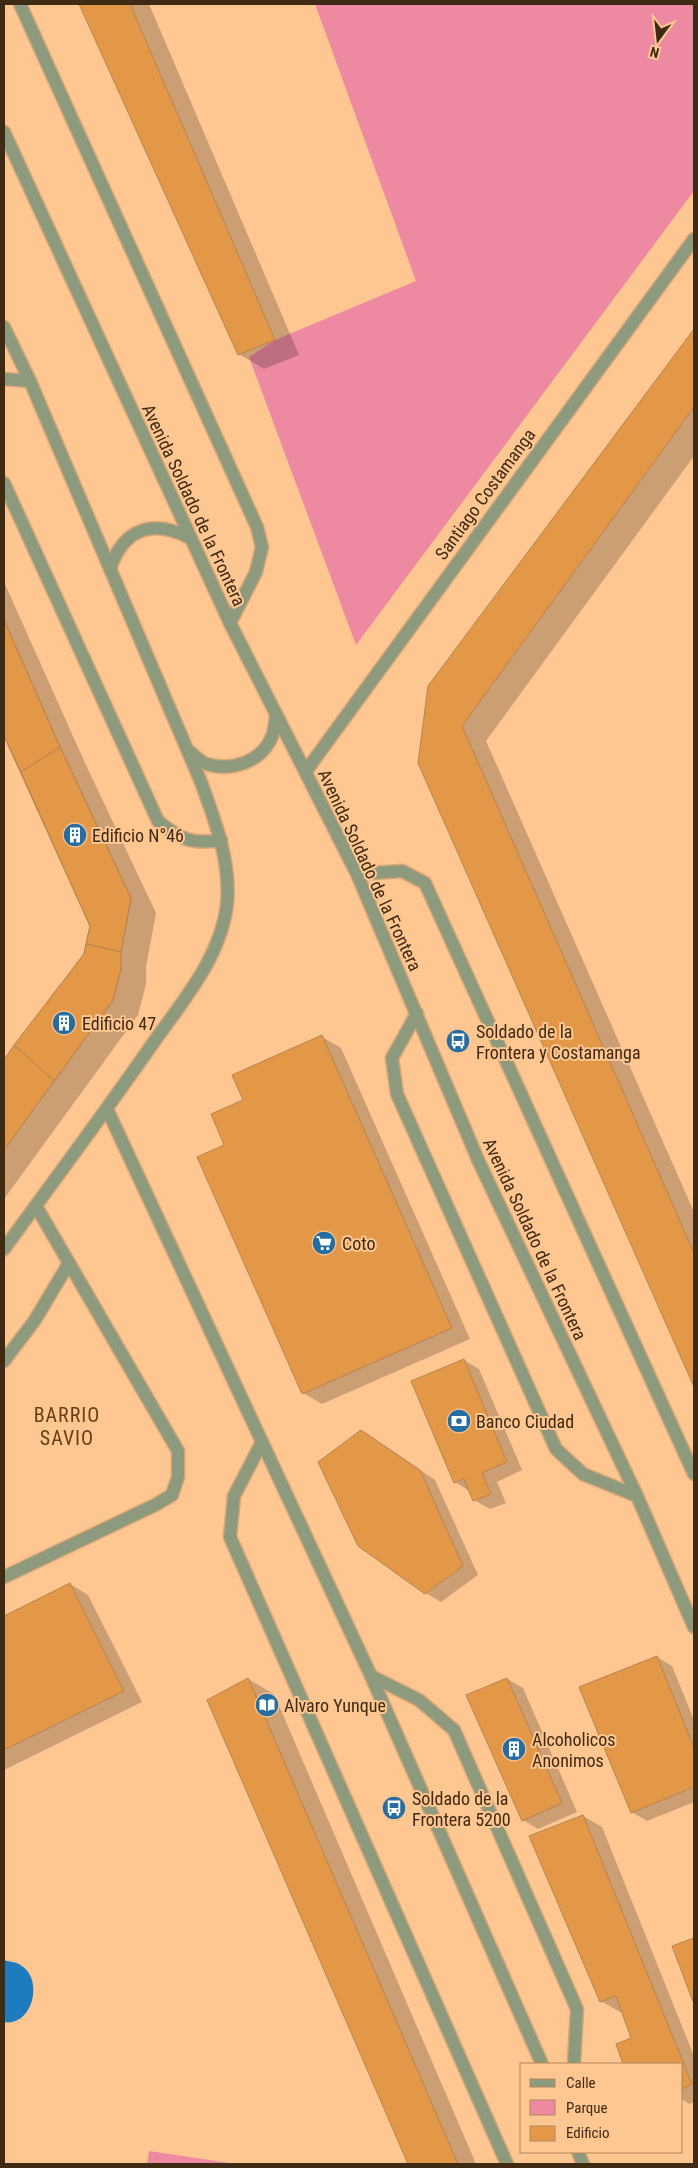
<svg xmlns="http://www.w3.org/2000/svg" width="698" height="2168" font-family="'Roboto Condensed',sans-serif">
<style>
.green{fill:#ed8aa2}
.water{fill:#1d7cbd}
.shadow{fill:#0003}
.building{fill:#e39848;stroke:#b8834f}
.lines{fill:none;stroke-linecap:round;stroke-linejoin:round}
.service-casing{stroke:#d8a777;stroke-width:15}
.minor-casing{stroke:#d8a777;stroke-width:15}
.tertiary-casing{stroke:#d8a777;stroke-width:15}
.service{stroke:#8e9a7d;stroke-width:12}
.minor{stroke:#8e9a7d;stroke-width:12}
.tertiary{stroke:#8e9a7d;stroke-width:12}
.labels{text-anchor:middle;dominant-baseline:central;stroke-width:4;stroke-linejoin:round;paint-order:stroke}
.street-label{font-size:18px;fill:#3f2a13;stroke:#fec690}
.poi-label{font-size:18px;fill:#3f2a13;stroke:#fec690;text-anchor:start}
.quarter-label{font-size:20px;letter-spacing:1px;fill:#664118;stroke:#fec690}
</style>
<rect width="100%" height="100%" fill="#fec690"/>
<g class="green">
<polygon points="315,4 694,4 694,191 356,645 249,357 275,340 416,281"/>
<polygon points="149,2151 236,2164 147,2164"/>
</g>
<path class="water" d="M4 1960C10 1962 18 1962 22 1966 44 1981 32 2027 4 2022Z"/>
<g class="shadow">
<polygon points="81,4 149,4 299,355 264,369 239,354"/>
<polygon points="694,331 694,456 486,741 694,1212 694,1384 420,763 429,687"/>
<polygon points="4,582 85,763 156,913 146,967 146,984 138,1015 4,1199 4,1062 85,955 91,926 4,733"/>
<polygon points="322,1037 341,1048 470,1339 322,1404 303,1393 226,1145 245,1101"/>
<polygon points="464,1360 479,1369 522,1470 497,1482 506,1503 490,1509 474,1500 471,1492 455,1482"/>
<polygon points="362,1431 435,1480 478,1575 441,1602 426,1593"/>
<polygon points="70,1584 88,1595 142,1702 4,1770 4,1617"/>
<polygon points="657,1657 672,1666 694,1720 694,1802 647,1821 632,1812"/>
<polygon points="248,1679 274,1694 476,2164 409,2164 208,1700"/>
<polygon points="507,1679 523,1688 577,1812 538,1829 523,1820"/>
<polygon points="583,1816 602,1827 694,2056 694,2102 689,2104 682,2099 682,2064 624,2064 617,2045 633,2039 622,2011 620,2012 601,2001"/>
<polygon points="694,1939 694,2001 674,1947"/>
</g>
<g class="building">
<polygon points="79,4 130,4 275,340 238,355"/>
<polygon points="694,329 694,407 462,726 694,1253 694,1387 418,763 428,686"/>
<polygon points="4,620 60,747 131,898 121,952 121,969 113,1000 4,1150 4,1060 84,954 90,926 4,736"/>
<polygon points="4,620 60,747 21,772 4,736"/>
<polygon points="60,747 131,898 121,952 86,944 90,926 21,772"/>
<polygon points="86,944 121,952 121,969 113,1000 54,1081 14,1045 84,954"/>
<polygon points="322,1035 452,1328 302,1394 197,1157 224,1145 211,1114 243,1100 232,1075"/>
<polygon points="14,1045 54,1081 4,1150 4,1060"/>
<polygon points="464,1359 507,1462 482,1473 491,1494 473,1501 464,1479 454,1483 411,1381"/>
<polygon points="361,1430 420,1470 463,1566 425,1594 358,1546 318,1462"/>
<polygon points="70,1583 124,1691 4,1750 4,1616"/>
<polygon points="657,1656 694,1748 694,1787 631,1813 579,1687"/>
<polygon points="248,1678 458,2164 408,2164 207,1700"/>
<polygon points="507,1678 562,1803 522,1821 466,1695"/>
<polygon points="583,1815 692,2084 682,2089 682,2064 623,2064 616,2044 631,2038 616,1996 600,2002 529,1836"/>
<polygon points="694,1938 694,2004 672,1946"/>
</g>
<g class="lines">
<g class="service-casing">
<g id="service">
<polyline points="20,4 257,527 262,547 256,572 230,623"/>
<path d="M4 483 158 821C179 839 193 845 221 840"/>
<polyline points="357,874 402,871 425,883 694,1474"/>
<polyline points="417,1013 392,1058 397,1094 556,1449 583,1474 637,1496"/>
<polyline points="4,1361 35,1320 69,1263"/>
<polyline points="262,1442 234,1496 230,1537 507,2164"/>
<polyline points="4,1577 155,1505 172,1495 178,1477 178,1451 36,1206"/>
<polyline points="371,1676 419,1700 454,1730 577,2009 574,2064"/>
</g>
</g>
<g class="minor-casing">
<polyline id="minor" points="4,379 30,381"/>
</g>
<g class="tertiary-casing">
<g id="tertiary">
<polyline points="4,132 230,623 357,874 479,1162 637,1496 694,1627"/>
<path d="M4 327 30 381 201 782C215 821 231 861 227 904 221 958 181 1003 151 1046 103 1115 53 1182 4 1249"/>
<path d="M110 569C123 529 153 518 190 538"/>
<path d="M189 751C193 755 199 760 204 763 230 773 263 762 273 734 275 728 275 721 276 715"/>
<polyline points="306,771 694,239"/>
<polyline points="107,1109 371,1676 542,2064"/>
<polyline points="578,2152 583,2164"/>
</g>
</g>
<use href="#service" class="service"/>
<use href="#minor" class="minor"/>
<use href="#tertiary" class="tertiary"/>
</g>
<defs>
<g id="building-disc" transform="scale(1.25)"><circle r="9.5" fill="#266da1" stroke="#fec690"/><path d="M-4-6H4V6H1V3H-1V6H-4ZM-2.5-4.3h1.7v1.8h-1.7ZM.8-4.3h1.7v1.8H.8ZM-2.5-1h1.7V.8h-1.7ZM.8-1h1.7V.8H.8Z" fill="#fff"/></g>
<g id="bus-disc" transform="scale(1.25)"><circle r="9.5" fill="#266da1" stroke="#fec690"/><path d="M-5-6H5V4H4V6H2V4H-2V6H-4V4H-5ZM-3.5-4V0h7V-4ZM-3.5 1.2v1.5H-2V1.2ZM2 1.2v1.5H3.5V1.2Z" fill="#fff"/></g>
<g id="supermarket-disc" transform="scale(1.25)"><circle r="9.5" fill="#266da1" stroke="#fec690"/><path d="M-6-5.5h2.5l.6 2H6L4.5 2H-2.5L-4.4-4H-6ZM-1.5 3.2a1.3 1.3 0 1 0 .1 0ZM3 3.2a1.3 1.3 0 1 0 .1 0Z" fill="#fff"/></g>
<g id="bank-disc" transform="scale(1.25)"><circle r="9.5" fill="#266da1" stroke="#fec690"/><path d="M-6-4H6V4H-6ZM0-2.3a2.3 2.3 0 1 0 0 4.6a2.3 2.3 0 1 0 0-4.6Z" fill="#fff"/></g>
<g id="library-disc" transform="scale(1.25)"><circle r="9.5" fill="#266da1" stroke="#fec690"/><path d="M-6-4Q-3-5.5-.7-3.5V5Q-3 3-6 4ZM6-4Q3-5.5 .7-3.5V5Q3 3 6 4Z" fill="#fff"/></g>
</defs>
<g fill-rule="evenodd">
<use href="#building-disc" x="75" y="835"/>
<use href="#building-disc" x="64" y="1023"/>
<use href="#bus-disc" x="458" y="1041"/>
<use href="#supermarket-disc" x="324" y="1243"/>
<use href="#bank-disc" x="459" y="1421"/>
<use href="#library-disc" x="267" y="1705"/>
<use href="#building-disc" x="514" y="1749"/>
<use href="#bus-disc" x="394" y="1808"/>
</g>
<g class="labels">
<g class="street-label">
<text transform="translate(485 494) rotate(-54)">Santiago Costamanga</text>
<text transform="translate(194 505) rotate(65)">Avenida Soldado de la Frontera</text>
<text transform="translate(370 870) rotate(65)">Avenida Soldado de la Frontera</text>
<text transform="translate(535 1239) rotate(65)">Avenida Soldado de la Frontera</text>
</g>
<g class="poi-label">
<text x="92" y="835">Edificio N°46</text>
<text x="82" y="1023">Edificio 47</text>
<text x="476" y="1031">Soldado de la<tspan x="476" dy="21">Frontera y Costamanga</tspan></text>
<text x="342" y="1243">Coto</text>
<text x="476" y="1421">Banco Ciudad</text>
<text x="284" y="1705">Alvaro Yunque</text>
<text x="532" y="1739">Alcoholicos<tspan x="532" dy="21">Anonimos</tspan></text>
<text x="412" y="1798">Soldado de la<tspan x="412" dy="21">Frontera 5200</tspan></text>
</g>
<g class="quarter-label">
<text x="67" y="1415">BARRIO<tspan x="67" dy="23">SAVIO</tspan></text>
</g>
</g>
<rect width="698" height="2168" fill="none" stroke="#3f2a13" stroke-width="10"/>
<rect x="520" y="2063" width="162" height="90" fill="#fec690" stroke="#b2885e"/>
<rect x="530" y="2079" width="25" height="8" fill="#8e9a7d" stroke="#b2885e"/>
<text x="566" y="2088" font-size="15" fill="#3f2a13">Calle</text>
<rect x="530" y="2100" width="25" height="15" fill="#ed8aa2" stroke="#b2885e"/>
<text x="566" y="2113" font-size="15" fill="#3f2a13">Parque</text>
<rect x="530" y="2126" width="25" height="15" fill="#e39848" stroke="#b2885e"/>
<text x="566" y="2138" font-size="15" fill="#3f2a13">Edificio</text>
<g transform="translate(658 40) rotate(195)" stroke="#fec690" stroke-width="4" paint-order="stroke">
<path d="M0-4L9 19L0 12L-9 19Z" fill="#3f2a13"/>
<text y="-8" font-size="14" font-weight="bold" text-anchor="middle" fill="#3f2a13">N</text>
</g>
</svg>
